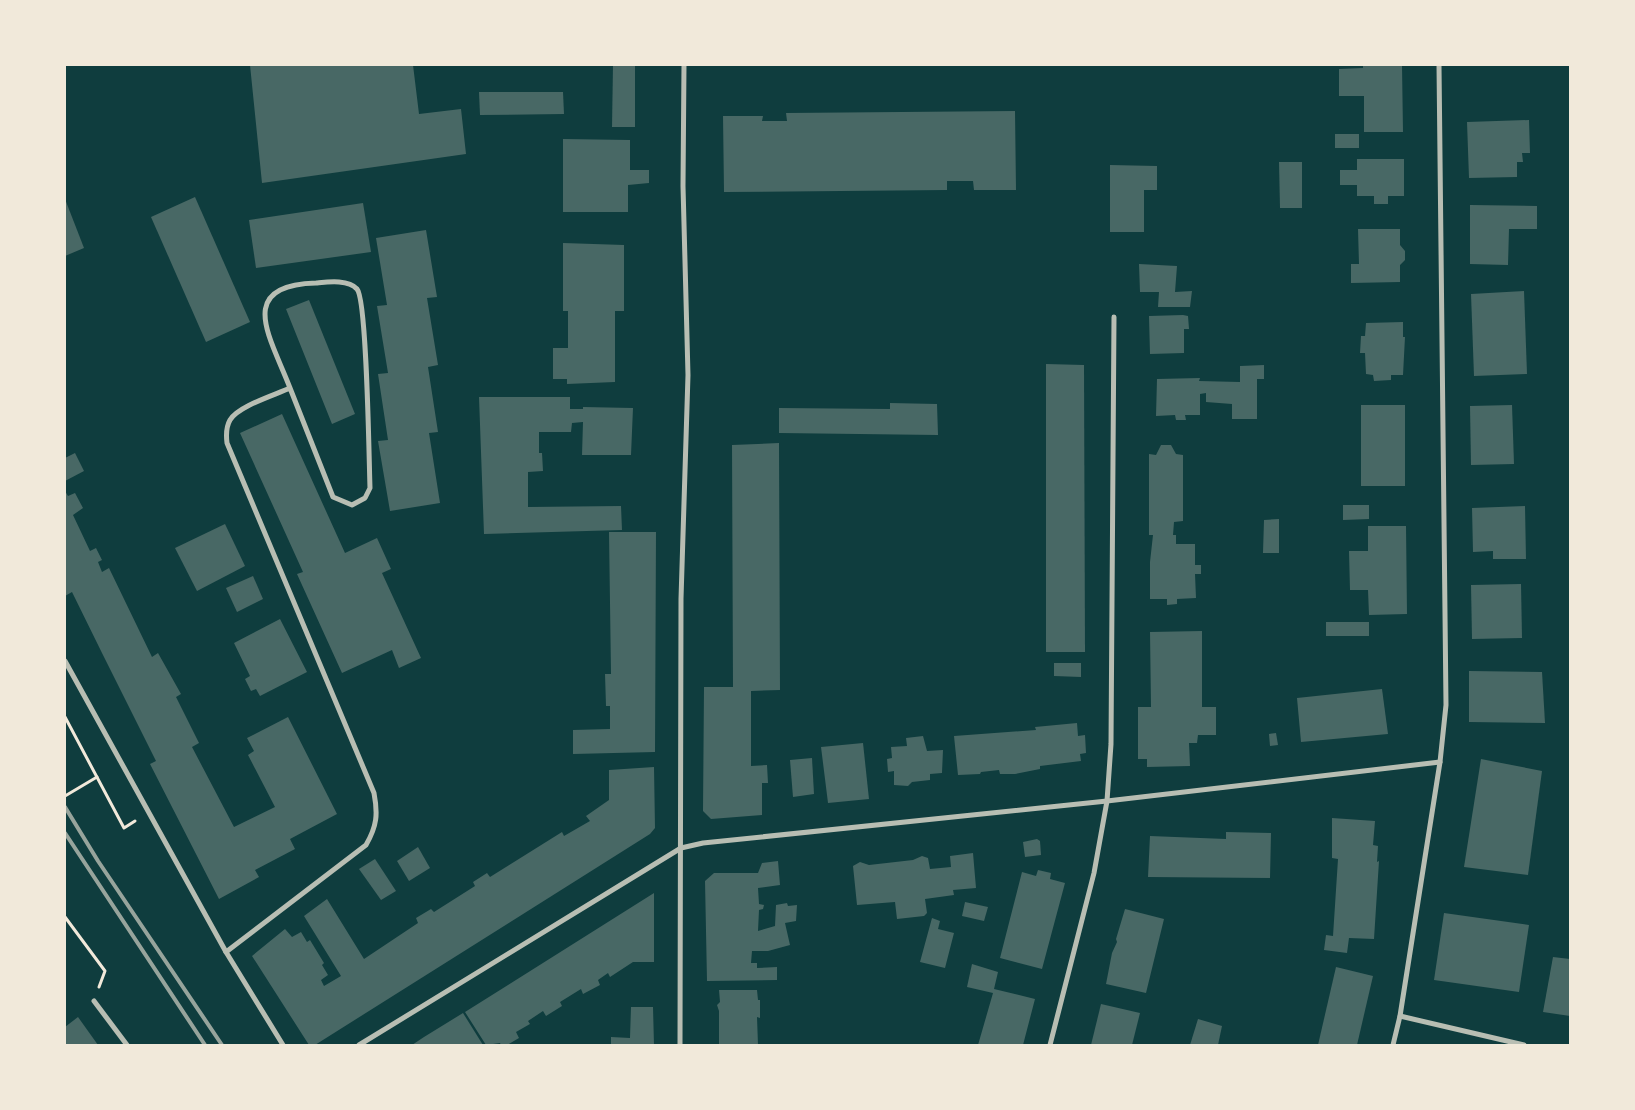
<svg xmlns="http://www.w3.org/2000/svg" width="1635" height="1110" font-family="'Nunito Sans',sans-serif">
<style>
.building{fill:#486865}
.lines{fill:none;stroke-linecap:round;stroke-linejoin:round}
.path{stroke:#f1e9da;stroke-width:3}
.minor{stroke:#b8beb3;stroke-width:5}
.rail{stroke:#97a49c;stroke-width:4}
</style>
<rect width="100%" height="100%" fill="#0f3d3e"/>
<g class="building">
<polygon points="250,65 413,65 419,114 461,109 466,154 262,183"/>
<polygon points="613,65 635,65 635,127 612,127"/>
<polygon points="1363,65 1402,65 1403,132 1364,132 1364,96 1339,96 1339,69 1363,68"/>
<polygon points="479,92 563,92 564,114 480,115"/>
<polygon points="1015,111 1016,190 974,190 973,181 947,181 947,190 724,192 723,116 763,116 762,121 787,121 786,113"/>
<polygon points="1529,120 1530,153 1522,153 1523,162 1517,162 1517,177 1469,178 1467,122"/>
<rect x="1335" y="134" width="24" height="14"/>
<polygon points="563,139 630,140 630,170 649,170 649,183 628,185 628,212 563,212"/>
<polygon points="1357,159 1404,159 1404,196 1388,196 1388,204 1374,204 1374,196 1357,196 1357,185 1340,185 1340,170 1357,170"/>
<polygon points="1279,162 1302,162 1302,208 1280,208"/>
<polygon points="1110,165 1157,166 1157,190 1144,190 1144,232 1110,232"/>
<polygon points="195,197 250,322 206,342 151,217"/>
<polygon points="65,199 84,248 65,256"/>
<polygon points="363,203 371,252 256,268 249,220"/>
<polygon points="1470,205 1537,206 1537,229 1509,229 1508,265 1470,264"/>
<polygon points="1358,229 1400,229 1400,245 1405,251 1405,260 1400,265 1400,282 1351,283 1351,264 1359,264"/>
<polygon points="426,230 437,297 427,298 438,365 428,367 438,432 429,433 440,503 390,511 378,441 388,440 378,374 388,373 377,306 387,305 376,238"/>
<polygon points="563,243 624,245 624,311 615,311 615,382 567,384 567,379 553,379 553,348 568,348 568,311 563,311"/>
<polygon points="1139,264 1177,266 1175,292 1192,291 1190,307 1158,307 1159,292 1140,292"/>
<polygon points="1524,291 1527,374 1474,376 1471,294"/>
<polygon points="309,300 355,414 332,424 286,309"/>
<polygon points="1183,315 1188,316 1189,329 1184,329 1184,353 1150,354 1149,316"/>
<polygon points="1403,322 1403,337 1405,337 1403,375 1391,375 1391,380 1374,381 1373,375 1366,374 1365,353 1360,353 1361,336 1365,336 1366,323"/>
<polygon points="1046,364 1084,365 1085,652 1046,652"/>
<polygon points="1264,365 1264,379 1257,379 1257,419 1232,419 1232,404 1206,402 1206,393 1200,394 1200,415 1185,415 1186,420 1176,420 1175,415 1156,416 1157,379 1200,378 1199,381 1240,382 1240,366"/>
<polygon points="479,397 570,397 570,409 583,409 583,407 633,408 631,455 582,455 583,422 572,423 571,432 539,432 539,453 542,453 543,471 528,472 528,507 621,506 622,530 484,534"/>
<polygon points="890,403 937,404 938,435 779,433 779,408 890,409"/>
<rect x="1361" y="405" width="44" height="81"/>
<polygon points="1512,405 1514,464 1471,465 1470,406"/>
<polygon points="282,414 345,553 377,538 391,569 382,573 421,658 399,668 392,650 342,673 297,574 303,572 240,433"/>
<polygon points="779,443 780,690 751,691 751,766 767,765 768,783 762,783 762,815 711,819 703,811 704,687 733,687 732,445"/>
<polygon points="1161,445 1171,445 1176,454 1183,455 1183,521 1174,522 1173,535 1176,535 1176,544 1195,544 1195,565 1201,565 1201,574 1195,574 1196,598 1177,599 1177,604 1167,605 1167,599 1150,599 1150,562 1153,535 1149,535 1149,454 1156,455"/>
<polygon points="75,453 84,471 65,481 65,458"/>
<polygon points="65,491 68,496 75,493 83,508 73,515 90,551 96,548 102,560 98,562 102,572 109,568 152,657 158,653 181,694 176,697 199,743 192,747 234,827 275,807 248,755 254,751 247,738 288,717 337,814 290,839 295,849 255,870 259,877 219,899 150,764 156,761 102,653 72,592 65,596"/>
<polygon points="1343,505 1369,505 1369,519 1343,520"/>
<polygon points="1525,506 1526,559 1493,559 1493,551 1473,552 1472,508"/>
<polygon points="1279,519 1279,553 1263,553 1264,520"/>
<polygon points="225,524 245,566 197,591 175,548"/>
<polygon points="1368,526 1406,526 1407,614 1369,615 1368,590 1350,590 1349,551 1368,551"/>
<polygon points="609,532 656,532 655,752 573,754 573,730 610,729 610,706 606,706 605,674 611,674"/>
<polygon points="253,576 263,599 237,612 226,588"/>
<polygon points="1521,584 1522,638 1472,639 1471,585"/>
<polygon points="280,619 307,672 260,696 256,689 251,691 245,679 250,676 234,643"/>
<rect x="1326" y="622" width="43" height="14"/>
<polygon points="1202,631 1202,707 1216,707 1216,735 1198,735 1197,743 1189,743 1190,766 1147,767 1147,759 1138,759 1138,707 1151,707 1150,632"/>
<polygon points="1054,663 1081,663 1081,677 1054,676"/>
<polygon points="1469,671 1542,672 1545,723 1469,722"/>
<polygon points="1382,689 1388,734 1301,742 1297,698"/>
<polygon points="1077,723 1078,736 1085,735 1086,753 1080,754 1081,761 1040,766 1040,769 1015,774 1000,774 999,770 981,772 980,774 958,775 954,736 1036,730 1035,727"/>
<polygon points="1276,733 1278,745 1270,746 1269,734"/>
<polygon points="923,736 927,751 943,750 942,773 930,774 930,780 912,782 908,786 894,785 894,771 888,772 887,759 892,758 891,747 907,746 906,738"/>
<polygon points="863,743 869,799 828,803 821,747"/>
<polygon points="812,758 814,794 793,797 790,760"/>
<polygon points="1481,759 1542,771 1528,875 1464,867"/>
<polygon points="654,767 655,828 650,834 315,1045 309,1045 252,956 285,929 292,937 301,932 307,942 310,940 324,963 322,965 328,975 321,980 324,986 341,976 304,916 327,899 364,959 418,923 416,918 431,909 434,912 475,886 473,882 487,873 490,877 562,832 564,836 590,821 586,816 609,800 609,770"/>
<polygon points="1332,818 1375,821 1373,845 1378,846 1377,862 1379,861 1374,939 1349,938 1347,953 1324,950 1326,935 1333,936 1338,859 1332,858"/>
<polygon points="1226,832 1271,833 1270,878 1148,877 1150,836 1226,839"/>
<polygon points="1037,839 1040,841 1041,855 1025,857 1023,842"/>
<polygon points="418,847 430,868 409,881 397,861"/>
<polygon points="973,853 976,888 953,890 954,895 925,899 927,913 924,916 897,919 895,902 857,905 853,866 860,862 869,865 913,860 922,856 928,858 930,869 951,867 950,856"/>
<polygon points="375,859 396,891 381,900 359,869"/>
<polygon points="778,861 780,885 758,888 759,904 764,905 763,909 759,910 758,931 775,926 776,905 787,903 788,906 797,905 796,921 785,923 790,945 768,951 752,951 751,963 757,963 757,968 777,967 777,980 707,981 705,881 714,873 758,873 762,863"/>
<polygon points="1038,870 1051,873 1050,879 1065,883 1042,969 1000,958 1022,872 1036,876"/>
<polygon points="654,893 654,962 633,962 610,977 608,973 598,980 600,985 583,994 581,989 560,1002 562,1006 546,1016 543,1011 528,1021 530,1024 516,1032 519,1038 507,1045 501,1045 500,1043 486,1045 465,1012"/>
<polygon points="965,902 988,907 984,921 962,916"/>
<polygon points="1125,909 1164,919 1146,993 1106,984 1112,953 1117,942 1116,939"/>
<polygon points="1444,913 1529,925 1519,992 1434,980"/>
<polygon points="932,918 940,921 938,929 954,933 945,968 920,962"/>
<polygon points="1553,957 1570,959 1570,1016 1543,1012"/>
<polygon points="972,964 998,972 994,989 1035,999 1023,1045 978,1045 993,993 967,987"/>
<polygon points="1336,967 1373,976 1357,1045 1318,1045"/>
<polygon points="719,990 757,990 758,1000 760,1000 760,1018 757,1017 758,1045 719,1045 719,1011 717,1005 720,1002"/>
<polygon points="1101,1004 1140,1013 1132,1045 1091,1045"/>
<polygon points="631,1007 653,1007 654,1045 611,1045 611,1037 630,1038"/>
<polygon points="463,1013 483,1045 412,1045 424,1037"/>
<polygon points="78,1017 98,1045 65,1045 65,1027"/>
<polygon points="1198,1019 1222,1026 1218,1045 1190,1045"/>
</g>
<g class="lines">
<g class="path">
<polyline points="65,717 124,828 135,821"/>
<polyline points="65,796 97,777"/>
<polyline points="65,917 105,971 99,987"/>
</g>
<g class="minor">
<polyline points="65,661 226,952 283,1045"/>
<path d="M226 952 366 845C377 826 378 814 374 793L227 443C226 435 226 427 230 420 238 406 275 395 290 388 271 338 234 285 316 283 327 282 348 279 357 289 367 300 369 462 370 488L365 498 352 505 333 497 290 388"/>
<polyline points="94,1001 127,1045"/>
<polyline points="1400,1016 1524,1045"/>
<polyline points="359,1045 681,848 703,843 1107,801 1440,762"/>
<polyline points="680,1045 681,599 688,375 683,186 684,65"/>
<polyline points="1050,1045 1094,873 1107,801 1111,744 1114,317"/>
<polyline points="1393,1045 1400,1016 1440,762 1446,705 1439,65"/>
</g>
<g class="rail">
<polyline points="65,807 98,861 222,1045"/>
<polyline points="65,833 205,1045"/>
</g>
</g>
<rect width="1635" height="1110" fill="none" stroke="#f1e9da" stroke-width="132"/>
</svg>
